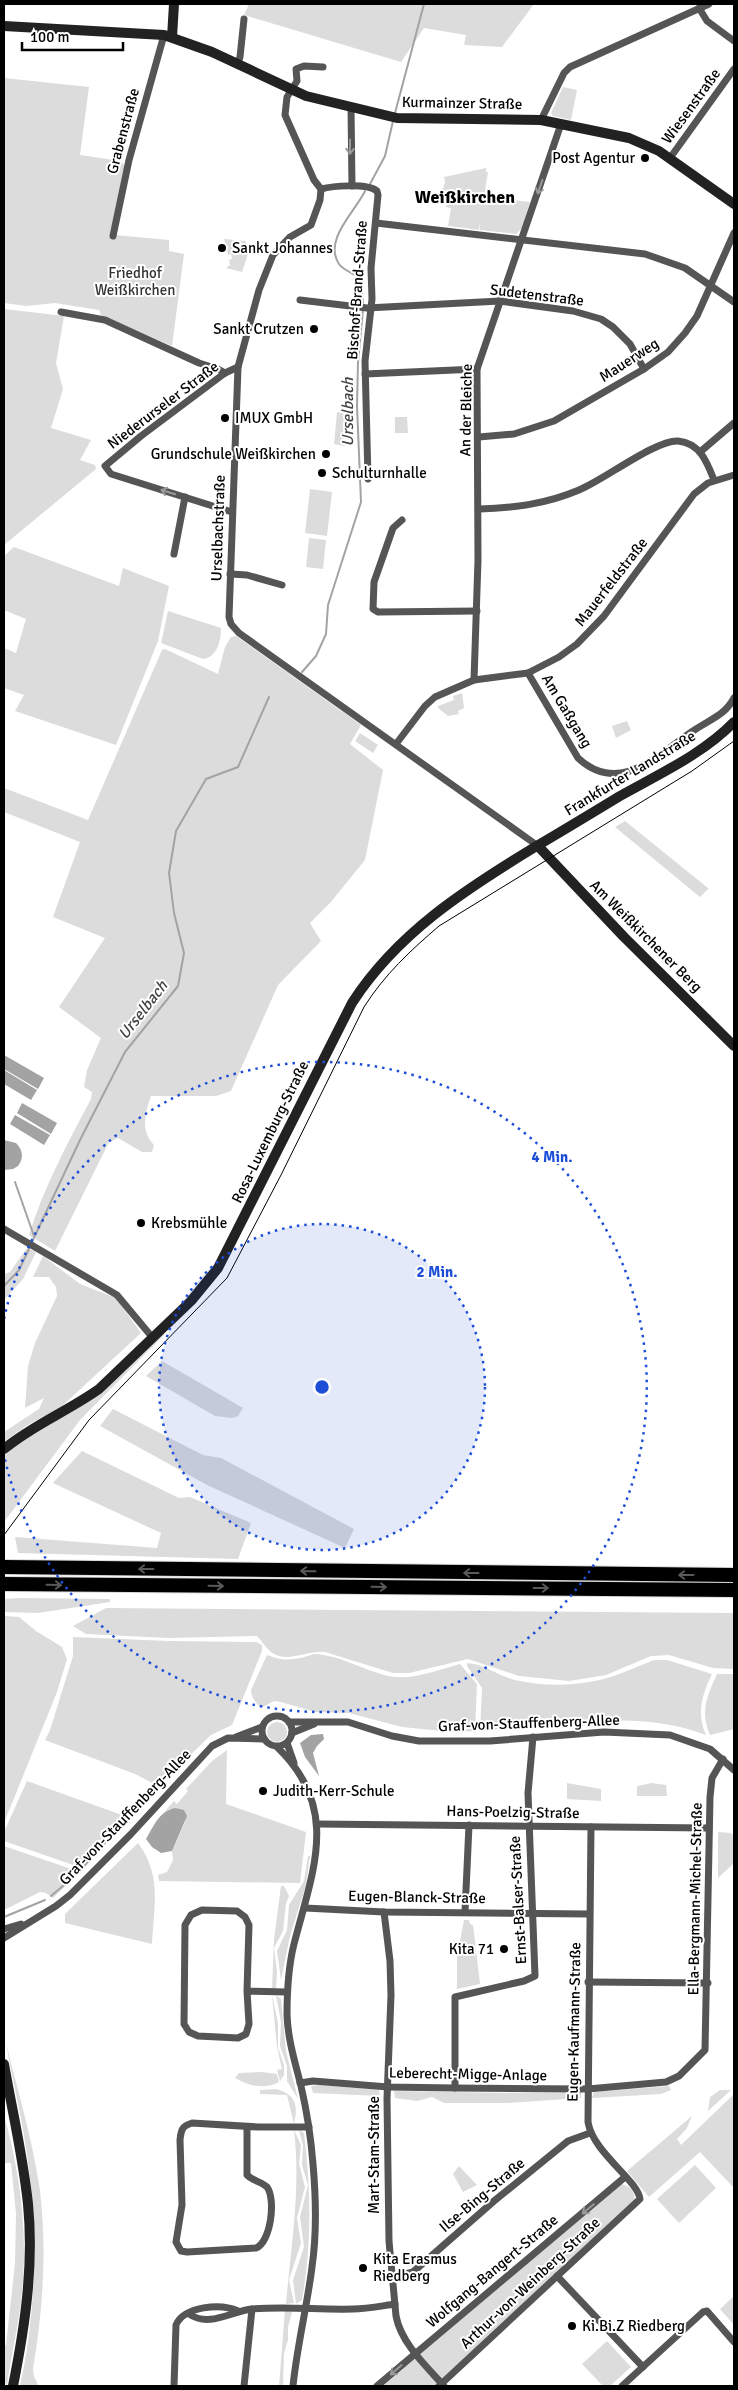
<svg xmlns="http://www.w3.org/2000/svg" width="738" height="2390" font-family="Signika,sans-serif">
<style>
.green{fill:#dcdcdc}
.water{fill:#a3a3a3}
.lines{fill:none;stroke-linecap:round;stroke-linejoin:round}
.stream{stroke:#a3a3a3;stroke-width:2}
.highway-casing{stroke:#dbdbdb;stroke-width:16}
.street{stroke:#555;stroke-width:7}
.secondary{stroke:#222;stroke-width:10}
.highway{stroke:#000;stroke-width:14}
.tram{stroke:#000;stroke-width:1}
.oneway{stroke:#999}
.oneway2{stroke:#595959}
.ring{fill:none;stroke:#1d4ed8;stroke-width:2.5;stroke-dasharray:2.5 5}
.poi-dot{fill:#000;stroke:#fff;stroke-width:2}
.labels{text-anchor:middle;dominant-baseline:central;stroke-width:4;stroke-linejoin:round;paint-order:stroke}
.street-label{font-size:15px;fill:#000;stroke:#fff}
.poi-label{font-size:15px;fill:#000;stroke:#fff;text-anchor:start}
.park-label{font-size:15px;fill:#333;stroke:#fff}
.water-label{font-size:16px;font-style:italic;fill:#444;stroke:#fff}
.quarter-label{font-size:18px;font-weight:bold;fill:#000;stroke:#fff}
.centre{fill:#1d4ed8;stroke:#fff;stroke-width:2.5}
.ring-label{font-size:15px;text-anchor:middle;font-weight:bold;fill:#1d4ed8;stroke:#fff;stroke-width:4;stroke-linejoin:round;paint-order:stroke}
</style>
<rect width="100%" height="100%" fill="#fff"/>
<g class="green">
<polygon points="249,4 534,4 502,47 464,45 466,35 424,28 401,62 244,15"/>
<polygon points="4,78 89,87 80,155 121,161 125,166 115,235 169,240 169,251 184,254 172,346 101,315 99,310 55,303 26,306 4,303"/>
<polygon points="563,87 577,90 571,120 553,116 551,113"/>
<polygon points="486,168 486,172 488,172 484,197 530,202 522,228 516,234 480,230 480,224 479,230 448,226 451,208 446,207 448,195 441,193 445,183 444,177"/>
<polygon points="224,239 246,241 245,250 249,251 242,272 226,268 230,265 229,260 232,259 231,254 228,255"/>
<polygon points="4,309 64,316 56,363 63,389 51,428 91,440 80,460 95,465 96,469 4,545"/>
<polygon points="337,412 347,414 345,446 334,444"/>
<polygon points="407,417 408,433 395,433 395,417"/>
<polygon points="310,489 332,492 327,536 305,533"/>
<polygon points="309,538 326,540 323,569 306,567"/>
<polygon points="14,547 119,586 123,568 169,586 158,641 116,745 15,711 24,695 4,688 4,648 16,653 26,619 4,610 4,556"/>
<path d="M168 611 221 628C221 641 217 657 203 659L161 643Z"/>
<path d="M236 636 361 725 350 744 383 770 365 860 330 903 310 923 321 941 278 985 231 1091 216 1096H151C145 1113 140 1131 154 1145L152 1152H142L118 1138 109 1142 55 1251 29 1235C44 1187 67 1144 91 1099L92 1092 84 1087 87 1070 101 1038 59 1007 105 938 53 917 80 842 4 812V788L88 820 162 650 165 649 218 674 225 647 231 637Z"/>
<polygon points="462,693 464,708 458,711 459,714 448,716 438,708 438,706 454,700 453,696"/>
<polygon points="627,721 631,730 616,738 612,726"/>
<polygon points="360,733 378,745 373,753 355,741"/>
<polygon points="625,821 708,888 709,888 700,897 615,827"/>
<polygon points="27,1248 36,1252 23,1279 4,1300 4,1274 10,1272"/>
<polygon points="43,1256 80,1284 116,1298 141,1333 62,1406 26,1426 4,1442 4,1432 39,1409 44,1398 25,1408 28,1366 35,1343 57,1296 56,1287 49,1277 33,1277"/>
<polygon points="163,1333 164,1335 80,1420 4,1522 4,1453 103,1392"/>
<polygon points="162,1361 243,1408 238,1416 232,1418 215,1416 146,1376"/>
<polygon points="113,1409 203,1455 221,1458 354,1529 345,1548 207,1485 100,1426"/>
<polygon points="82,1451 179,1498 190,1497 251,1523 238,1559 18,1553 15,1537 157,1548 161,1533 53,1483"/>
<polygon points="19,1598 110,1599 110,1602 38,1613 4,1612 4,1599"/>
<path d="M106 1608 734 1613V1669L713 1668 669 1655 651 1656 606 1675 569 1681 519 1676 468 1659 409 1673H393L325 1652C308 1650 286 1664 271 1652 266 1648 262 1641 257 1636L168 1638 86 1634 73 1626Z"/>
<polygon points="4,1616 19,1617 36,1631 62,1647 67,1659 57,1692 4,1823"/>
<polygon points="73,1637 168,1641 256,1642 262,1645 262,1651 232,1725 211,1735 158,1786 135,1774 45,1740 50,1730 73,1656"/>
<path d="M314 1654C340 1655 363 1670 388 1676 412 1681 437 1670 460 1664L477 1684 475 1731 452 1732 402 1727 349 1713 315 1712 281 1702 274 1701 261 1708C255 1702 251 1697 251 1690L267 1655C284 1662 296 1660 314 1654Z"/>
<path d="M654 1660H667L712 1674C702 1695 696 1713 706 1735 638 1708 551 1725 480 1731L482 1688 467 1666V1663C484 1664 499 1676 515 1680 549 1688 589 1686 622 1673 633 1669 643 1664 654 1660Z"/>
<path d="M717 1674H734V1729L710 1735C700 1710 707 1697 717 1674Z"/>
<circle cx="277" cy="1732" r="10"/>
<polygon points="227,1750 226,1804 306,1832 300,1883 159,1881 158,1875 167,1872 173,1860 172,1851 185,1822 170,1809 165,1811 174,1801 177,1804 188,1791 186,1789 212,1761"/>
<polygon points="27,1781 122,1815 103,1840 99,1840 79,1867 4,1841 4,1832"/>
<polygon points="567,1783 601,1789 601,1801 567,1799"/>
<polygon points="652,1783 666,1785 667,1796 637,1796 637,1786"/>
<polygon points="718,1832 731,1833 734,1836 734,1863 718,1878"/>
<path d="M138 1843C162 1875 154 1906 152 1944L65 1923V1914Z"/>
<polygon points="4,1846 80,1872 53,1898 46,1893 40,1892 4,1910"/>
<polygon points="308,1856 310,1856 306,1885 290,1936 281,1980 277,1951 287,1930 289,1905 304,1881"/>
<polygon points="281,1886 284,1886 289,1896 286,1903 283,1931 274,1948 277,1971 276,1988 272,1990 274,1939"/>
<polygon points="464,1920 469,1920 470,1924 473,1925 480,1984 457,1989 457,1957"/>
<polygon points="272,1995 278,2023 278,2048 284,2065 284,2075 280,2081 277,2070 282,2069 277,2047"/>
<polygon points="276,1995 281,1999 286,2051 298,2099 287,2081 287,2066 280,2046 281,2022"/>
<path d="M6 2043C18 2092 33 2141 40 2191 47 2251 43 2310 33 2369L34 2377 39 2386H20C37 2310 38 2225 26 2148 21 2113 12 2078 6 2043Z"/>
<path d="M262 2072 277 2074 279 2082C264 2090 249 2086 235 2078L239 2073Z"/>
<polygon points="319,2085 379,2090 380,2096 313,2093 311,2086"/>
<polygon points="669,2086 671,2090 661,2094 592,2098 594,2092"/>
<path d="M276 2089C295 2094 299 2105 294 2124L287 2095 260 2094V2090Z"/>
<polygon points="720,2090 731,2090 708,2111 710,2097"/>
<polygon points="394,2091 516,2093 581,2092 581,2098 507,2103 444,2103 432,2097 417,2101 395,2098"/>
<polygon points="734,2094 734,2188 700,2152 649,2197 627,2171 692,2116 687,2128 677,2139 681,2145"/>
<path d="M4 2115C20 2173 28 2231 22 2292 19 2324 11 2355 7 2386L4 2380V2346L6 2345 15 2263 16 2214 11 2163H4Z"/>
<path d="M294 2130 301 2145 299 2164 305 2187 297 2218 301 2243 289 2280 294 2303 286 2304C291 2245 301 2189 294 2130Z"/>
<path d="M299 2130 304 2133C311 2189 312 2244 302 2300L296 2304 293 2280 304 2247 300 2217 308 2185 302 2165 303 2145Z"/>
<polygon points="695,2165 716,2188 679,2223 657,2199"/>
<polygon points="459,2166 477,2185 463,2192 453,2174"/>
<path d="M621 2184C631 2186 636 2193 634 2202L435 2386H383Z"/>
<polygon points="734,2296 734,2325 720,2309"/>
<polygon points="285,2310 292,2312 288,2327 288,2340 284,2353 283,2386 279,2386"/>
<polygon points="607,2341 631,2367 610,2386 603,2386 582,2364"/>
</g>
<g class="water">
<polygon points="4,1055 44,1078 38,1089 4,1069"/>
<polygon points="4,1070 37,1090 31,1100 4,1084"/>
<polygon points="22,1103 57,1123 51,1134 17,1113"/>
<polygon points="15,1115 50,1135 44,1145 10,1124"/>
<path d="M4 1140 16 1143C23 1150 24 1158 18 1166L13 1169 4 1170Z"/>
<polygon points="323,1734 324,1739 317,1746 313,1753 319,1776 305,1757 300,1743 311,1735"/>
<path d="M175 1808 184 1810 187 1816 172 1851 161 1853 152 1847 146 1839C154 1826 159 1811 175 1808Z"/>
</g>
<g class="lines">
<g class="stream">
<polyline points="395,113 424,4"/>
<polyline points="370,184 385,156 393,121"/>
<path d="M363 305 361 279C354 273 344 271 339 264 323 240 355 212 365 191"/>
<polyline points="302,672 316,656 326,634 328,605 361,502 357,406 358,362 363,309"/>
<polyline points="15,1182 34,1236"/>
<polyline points="32,1242 80,1140 125,1052 178,986 184,953 174,913 169,873 176,831 206,779 238,767 269,697"/>
<polyline points="4,1286 19,1270 30,1247"/>
<polyline points="51,1896 77,1874 118,1828"/>
<polyline points="4,1917 45,1900"/>
</g>
<g class="highway-casing">
<g id="highway">
<polyline points="4,1567 734,1575"/>
<polyline points="4,1584 734,1590"/>
</g>
</g>
<g class="street">
<polyline points="699,8 707,21 734,41"/>
<polyline points="237,65 240,57 244,19"/>
<polyline points="323,67 304,66 296,69 297,81 287,97 285,115 314,180 321,189 320,200 311,225 290,237 273,255 259,290 238,367 229,617 231,624 239,633 538,846"/>
<polyline points="351,107 352,186"/>
<polyline points="541,120 564,73 570,67 709,4"/>
<polyline points="670,158 734,69"/>
<path d="M321 189C332 186 367 183 377 191L378 195 371 268 372 299 365 361 368 479"/>
<polyline points="376,223 645,254 685,268 734,302"/>
<polyline points="113,236 129,160 164,35"/>
<polyline points="300,300 367,308 500,301 573,311 601,319 613,327 630,344 644,369"/>
<polyline points="61,312 105,320 199,363 218,369 225,373"/>
<polyline points="365,374 477,369"/>
<polyline points="479,437 514,434 554,421 644,369 668,352 685,333 697,316 734,233"/>
<polyline points="700,452 734,423"/>
<path d="M479 509C514 508 546 504 579 490 604 480 655 440 678 441 700 443 707 462 714 480"/>
<polyline points="232,512 111,474 105,466 141,436 225,373 238,367"/>
<polyline points="402,520 393,528 374,582 373,609 378,612 477,611"/>
<polyline points="174,554 185,497"/>
<polyline points="230,574 247,575 282,585"/>
<path d="M528 673 578 758C621 798 661 751 696 729 711 719 725 715 734 698"/>
<polyline points="474,680 478,560 477,369 561,124"/>
<polyline points="396,744 425,706 435,697 474,680 528,673 559,657 577,644 604,616 694,494 708,483 734,475"/>
<polyline points="4,1229 117,1295 152,1337"/>
<circle cx="277" cy="1731" r="15"/>
<polyline points="289,1722 348,1722 392,1736 419,1741 490,1741 604,1732 670,1735 710,1749 734,1770"/>
<polyline points="292,1733 314,1724"/>
<polyline points="236,1737 262,1727"/>
<polyline points="287,1743 294,1763"/>
<path d="M277 1747C341 1808 313 1870 294 1944 288 1968 287 1991 287 2015 288 2040 295 2062 301 2086 307 2112 311 2138 313 2164 316 2198 317 2233 312 2267 307 2307 297 2346 293 2386"/>
<polyline points="317,1824 709,1828"/>
<polyline points="305,1908 384,1912 589,1914"/>
<path d="M384 1912 390 1961 391 1995 387 2099 389 2241 396 2316C401 2343 426 2366 444 2386"/>
<polyline points="465,1912 469,1825"/>
<polyline points="4,1929 21,1924"/>
<polyline points="4,1938 56,1906 70,1895 131,1834 212,1746 228,1738 264,1739"/>
<polyline points="588,1982 708,1983"/>
<polyline points="247,1991 249,2024 246,2034 238,2038 198,2036 189,2032 184,2024 185,1925 191,1915 202,1910 237,1911 245,1917 249,1925 247,1991 287,1992"/>
<polyline points="300,2083 313,2081 388,2087 455,2088 588,2089 666,2082 679,2076 705,2050 710,1797 712,1778 723,1759"/>
<polyline points="455,2088 455,1997 524,1981 535,1976 528,1793 533,1737"/>
<path d="M247 2127V2175C253 2181 262 2182 267 2187 276 2199 271 2242 256 2248L187 2252 181 2251 176 2242 182 2205 180 2140C181 2130 182 2126 192 2123L258 2127H309"/>
<polyline points="557,2276 643,2367"/>
<polyline points="393,2277 413,2272 494,2201 568,2141 590,2133"/>
<path d="M189 2314C209 2328 232 2311 252 2309 286 2306 319 2310 353 2309 367 2309 381 2306 395 2304"/>
<path d="M174 2386 176 2325C184 2306 221 2303 238 2311"/>
<polyline points="244,2386 252,2309"/>
<polyline points="377,2386 625,2177"/>
<path d="M439 2386 640 2199C638 2180 593 2153 588 2122L591 1827"/>
<polyline points="622,2386 703,2312 707,2311 734,2342"/>
</g>
<g class="secondary">
<polyline points="4,26 164,35 212,52 306,96 397,118 541,120 629,138 659,151 734,204"/>
<polyline points="172,37 174,4"/>
<polyline points="538,846 624,937 734,1046"/>
<path d="M4 1449C33 1425 68 1411 99 1389L191 1301 218 1268 352 1003C397 933 466 889 535 847 564 830 592 813 620 796 659 774 703 754 734 722"/>
<path d="M4 2064C12 2110 23 2156 28 2204 34 2265 25 2326 13 2386"/>
</g>
<use href="#highway" class="highway"/>
<path class="tram" d="M4 1535 89 1420 227 1278 281 1175 364 1007C385 974 410 951 439 926L692 771 734 741"/>
</g>
<defs><path id="oneway-shaft" d="M-6 0H5M1.5-3L5.5 0L1.5 3" fill="none" stroke-width="1.6" stroke-linecap="round" stroke-linejoin="round" transform="scale(1.25)"/></defs>
<g class="oneway">
<use href="#oneway-shaft" transform="translate(350 147) rotate(90)"/>
<use href="#oneway-shaft" transform="translate(540 187) rotate(109)"/>
<use href="#oneway-shaft" transform="translate(168 492) rotate(-163)"/>
<use href="#oneway-shaft" transform="translate(588 2209) rotate(140)"/>
<use href="#oneway-shaft" transform="translate(396 2370) rotate(139)"/>
</g>
<g class="oneway2">
<use href="#oneway-shaft" transform="translate(146 1569) rotate(-180)"/>
<use href="#oneway-shaft" transform="translate(308 1571) rotate(-179)"/>
<use href="#oneway-shaft" transform="translate(471 1573) rotate(-180)"/>
<use href="#oneway-shaft" transform="translate(686 1575) rotate(-180)"/>
<use href="#oneway-shaft" transform="translate(54 1585) rotate(1)"/>
<use href="#oneway-shaft" transform="translate(216 1586) rotate(1)"/>
<use href="#oneway-shaft" transform="translate(379 1587) rotate(1)"/>
<use href="#oneway-shaft" transform="translate(541 1588)"/>
</g>
<circle cx="322" cy="1387" r="163" fill="#1d4ed8" fill-opacity=".12"/>
<g class="ring">
<circle cx="322" cy="1387" r="163"/>
<path d="M4 1319A325 325 0 1 1 4 1455"/>
</g>
<g class="poi-dot">
<circle cx="645" cy="158" r="5"/>
<circle cx="222" cy="248" r="5"/>
<circle cx="314" cy="329" r="5"/>
<circle cx="225" cy="418" r="5"/>
<circle cx="326" cy="454" r="5"/>
<circle cx="322" cy="473" r="5"/>
<circle cx="141" cy="1223" r="5"/>
<circle cx="263" cy="1791" r="5"/>
<circle cx="504" cy="1949" r="5"/>
<circle cx="363" cy="2268" r="5"/>
<circle cx="572" cy="2326" r="5"/>
</g>
<g class="labels">
<g class="street-label">
<text transform="translate(462 103) rotate(1)">Kurmainzer Straße</text>
<text transform="translate(691 106) rotate(-54)">Wiesenstraße</text>
<text transform="translate(123 131) rotate(-75)">Grabenstraße</text>
<text transform="translate(357 290) rotate(-86)">Bischof-Brand-Straße</text>
<text transform="translate(537 295) rotate(7)">Sudetenstraße</text>
<text transform="translate(629 360) rotate(-33)">Mauerweg</text>
<text transform="translate(163 405) rotate(-37)">Niederurseler Straße</text>
<text transform="translate(466 410) rotate(-89)">An der Bleiche</text>
<text transform="translate(218 528) rotate(-88)">Urselbachstraße</text>
<text transform="translate(611 582) rotate(-52)">Mauerfeldstraße</text>
<text transform="translate(567 711) rotate(59)">Am Gaßgang</text>
<text transform="translate(630 773) rotate(-31)">Frankfurter Landstraße</text>
<text transform="translate(646 936) rotate(45)">Am Weißkirchener Berg</text>
<text transform="translate(270 1132) rotate(-64)">Rosa-Luxemburg-Straße</text>
<text transform="translate(529 1723) rotate(-2)">Graf-von-Stauffenberg-Allee</text>
<text transform="translate(513 1812) rotate(1)">Hans-Poelzig-Straße</text>
<text transform="translate(125 1817) rotate(-46)">Graf-von-Stauffenberg-Allee</text>
<text transform="translate(417 1897) rotate(1)">Eugen-Blanck-Straße</text>
<text transform="translate(695 1899) rotate(-89)">Ella-Bergmann-Michel-Straße</text>
<text transform="translate(518 1900) rotate(-93)">Ernst-Balser-Straße</text>
<text transform="translate(574 2022) rotate(-89)">Eugen-Kaufmann-Straße</text>
<text transform="translate(468 2074) rotate(1)">Leberecht-Migge-Anlage</text>
<text transform="translate(374 2155) rotate(-90)">Mart-Stam-Straße</text>
<text transform="translate(482 2195) rotate(-40)">Ilse-Bing-Straße</text>
<text transform="translate(492 2271) rotate(-40)">Wolfgang-Bangert-Straße</text>
<text transform="translate(530 2283) rotate(-43)">Arthur-von-Weinberg-Straße</text>
</g>
<g class="poi-label">
<text x="635" y="158" text-anchor="end">Post Agentur</text>
<text x="232" y="248">Sankt Johannes</text>
<text x="304" y="329" text-anchor="end">Sankt Crutzen</text>
<text x="235" y="418">IMUX GmbH</text>
<text x="316" y="454" text-anchor="end">Grundschule Weißkirchen</text>
<text x="332" y="473">Schulturnhalle</text>
<text x="151" y="1223">Krebsmühle</text>
<text x="273" y="1791">Judith-Kerr-Schule</text>
<text x="494" y="1949" text-anchor="end">Kita 71</text>
<text x="373" y="2259">Kita Erasmus<tspan x="373" dy="17">Riedberg</tspan></text>
<text x="582" y="2326">Ki.Bi.Z Riedberg</text>
</g>
<g class="park-label">
<text x="135" y="273">Friedhof<tspan x="135" dy="17">Weißkirchen</tspan></text>
</g>
<g class="water-label">
<text transform="translate(348 412) rotate(-90)">Urselbach</text>
<text transform="translate(143 1010) rotate(-52)">Urselbach</text>
</g>
<g class="quarter-label">
<text x="465" y="197">Weißkirchen</text>
</g>
</g>
<circle cx="322" cy="1387" r="8" class="centre"/>
<g class="ring-label">
<text x="552" y="1162">4 Min.</text>
<text x="437" y="1277">2 Min.</text>
</g>
<rect width="738" height="2390" fill="none" stroke="#000000" stroke-width="10"/>
<path d="M22 42v8h101v-8" fill="none" stroke="#000000" stroke-width="2.5"/>
<text x="30" y="42" font-size="15" fill="#000000" stroke="#ffffff" stroke-width="4" paint-order="stroke">100 m</text>
</svg>
